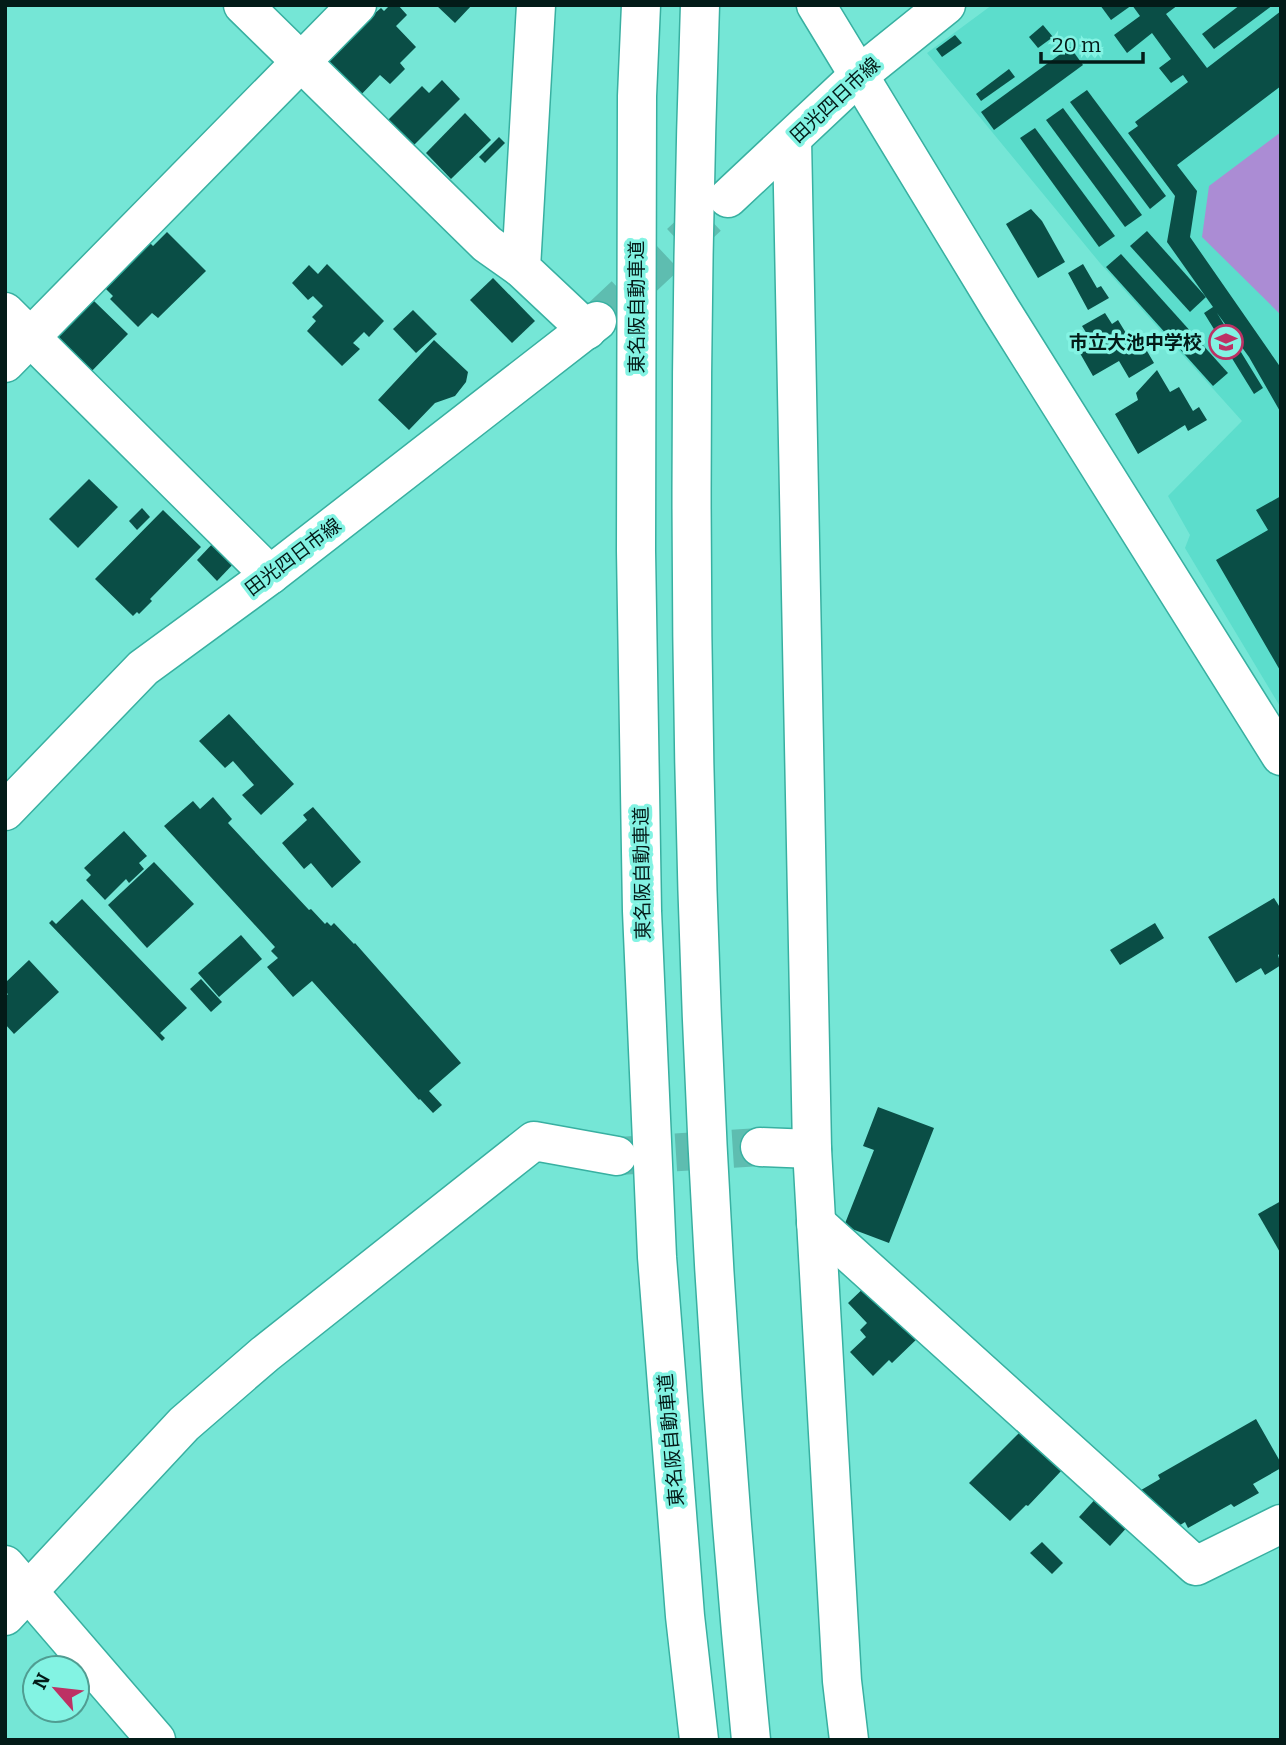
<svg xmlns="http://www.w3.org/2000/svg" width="1286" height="1745" font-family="Bitter,'Noto Sans JP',serif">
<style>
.built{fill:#5cddcc}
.green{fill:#ab8cd4}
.building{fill:#0a4e46}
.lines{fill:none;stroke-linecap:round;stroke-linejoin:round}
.minor-tunnel{stroke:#5ebdb0;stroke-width:38;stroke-dasharray:38 19;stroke-linecap:butt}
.major-tunnel{stroke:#5ebdb0;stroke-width:38;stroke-dasharray:38 19;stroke-linecap:butt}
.minor-casing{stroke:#38b0a1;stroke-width:41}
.major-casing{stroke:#38b0a1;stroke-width:41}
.highway-casing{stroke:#38b0a1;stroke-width:41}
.minor{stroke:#fff;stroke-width:38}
.major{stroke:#fff;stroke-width:38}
.highway{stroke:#fff;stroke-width:38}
.labels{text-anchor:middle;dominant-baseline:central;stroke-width:7;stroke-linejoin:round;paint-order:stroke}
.street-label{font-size:19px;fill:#031b18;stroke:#83f3e3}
.poi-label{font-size:19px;font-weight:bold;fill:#031b18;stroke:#83f3e3;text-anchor:end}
</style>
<rect width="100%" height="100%" fill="#75e6d6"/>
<polygon class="built" points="992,5 1281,5 1281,708 1185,548 1190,535 1168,496 1242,421 1100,263 927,53"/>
<polygon class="green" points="1281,132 1281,315 1202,237 1209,186"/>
<g class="building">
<polygon points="390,5 398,5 407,15 396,26 416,47 400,63 405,69 390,84 380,75 356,100 318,62 381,8 384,11"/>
<polygon points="436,5 472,5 455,23"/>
<polygon points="1100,5 1132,5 1111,20"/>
<polygon points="1132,5 1178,5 1166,14 1207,68 1281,11 1281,86 1177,165 1197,191 1190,237 1281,368 1281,413 1249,357 1217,313 1263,388 1254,394 1204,313 1213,307 1167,242 1175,196 1128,133 1138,126 1135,122 1188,82 1183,75 1171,83 1159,68 1171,59 1152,33 1127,53 1114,35 1140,16"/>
<polygon points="1240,5 1273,5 1214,49 1202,34"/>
<polygon points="1043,25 1053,37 1038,48 1029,37"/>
<polygon points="955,35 962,43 942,57 936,49"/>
<polygon points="1070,47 1083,65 994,130 981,112"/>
<polygon points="1009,69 1015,77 981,101 976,94"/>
<polygon points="442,80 460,99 411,148 385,123 422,86 429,93"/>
<polygon points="1087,90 1166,196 1150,209 1070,102"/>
<polygon points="1063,108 1142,215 1125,227 1046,120"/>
<polygon points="465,113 491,140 451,179 426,153"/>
<polygon points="1035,128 1115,236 1099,247 1020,138"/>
<polygon points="499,137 505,143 485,163 479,157"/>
<polygon points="1031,209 1042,221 1065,262 1038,278 1006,224"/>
<polygon points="1147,231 1206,297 1190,312 1130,246"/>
<polygon points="167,232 206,271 158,318 152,313 138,327 110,299 113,296 102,285 145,238 153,246"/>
<polygon points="1121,254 1228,373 1213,386 1106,267"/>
<polygon points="327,264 384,321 369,337 364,332 353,343 360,349 342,366 307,331 316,321 312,317 323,306 313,296 308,300 292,283 309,265 318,274"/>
<polygon points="1083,264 1097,288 1101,286 1109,298 1088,310 1068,273"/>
<polygon points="493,278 535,321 512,343 470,300"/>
<polygon points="94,301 128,334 86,377 50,342 78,306 83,312"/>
<polygon points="413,310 437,334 416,353 393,329"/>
<polygon points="1105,313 1112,324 1118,320 1132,343 1140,339 1154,363 1129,378 1119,361 1093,376 1073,341 1087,334 1082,326"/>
<polygon points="434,340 468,372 466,382 455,396 435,403 409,430 378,400"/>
<polygon points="1157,370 1170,392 1179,387 1193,411 1199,407 1207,420 1188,431 1185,425 1138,454 1115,414 1138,400 1136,393"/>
<polygon points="89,479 118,507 78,548 49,519"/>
<polygon points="1281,496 1281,672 1216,560 1268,530 1256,510"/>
<polygon points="142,508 150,517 137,530 129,521"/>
<polygon points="163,510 201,547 150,599 152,601 139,614 137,612 133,616 95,579"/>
<polygon points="216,540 237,560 217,581 197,560"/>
<polygon points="229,714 294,784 261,815 242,795 254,785 233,761 225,768 199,741"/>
<polygon points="213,797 232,819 228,823 309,910 311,909 325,924 327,922 331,926 334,923 354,944 355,943 461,1063 429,1091 442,1105 433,1113 420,1099 419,1100 312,981 293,997 267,967 278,958 271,951 275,947 164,826 193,801 200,809"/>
<polygon points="313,807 361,862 332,888 311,863 304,869 282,843 307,820 303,815"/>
<polygon points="124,831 147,856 139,863 144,869 129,883 126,879 105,900 86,880 91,875 84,868"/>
<polygon points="154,862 194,904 147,948 108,905"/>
<polygon points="1274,898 1281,909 1281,953 1278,955 1281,965 1265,975 1261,968 1236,983 1208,937"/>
<polygon points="82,899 187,1008 160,1033 165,1038 162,1041 49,923 52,920 56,924"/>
<polygon points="1155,923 1164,938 1120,965 1110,950"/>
<polygon points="241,935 262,959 219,997 198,973"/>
<polygon points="29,960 59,992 14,1034 5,1024 5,997 8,994 5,992 5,983"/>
<polygon points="201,979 222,1002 211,1012 190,989"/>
<polygon points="878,1107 934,1128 889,1243 844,1226 874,1150 863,1146"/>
<polygon points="1281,1201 1281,1254 1258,1214"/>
<polygon points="869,1283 920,1336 892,1363 889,1360 873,1376 850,1352 866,1337 860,1330 867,1323 848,1303"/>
<polygon points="1256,1419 1281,1463 1281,1468 1253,1484 1259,1493 1234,1507 1231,1504 1188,1528 1185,1522 1174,1529 1136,1493 1160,1479 1158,1475"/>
<polygon points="1022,1430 1063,1469 1028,1506 1026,1505 1010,1521 969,1483"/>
<polygon points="1099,1495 1130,1524 1110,1546 1079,1517"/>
<polygon points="1042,1542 1063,1563 1052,1574 1030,1553"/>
</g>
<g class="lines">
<polyline class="minor-tunnel" points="619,1156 760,1147"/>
<polyline class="major-tunnel" points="597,321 713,212"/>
<g class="minor-casing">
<g id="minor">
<polyline points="243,5 487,244 521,268"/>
<polyline points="536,5 521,268 587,330"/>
<polyline points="816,5 1000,308 1281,756"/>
<polyline points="792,139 812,1149 842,1681 849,1740"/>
<polyline points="5,312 270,575"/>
<polyline points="5,363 357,5"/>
<polyline points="760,1147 812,1149"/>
<polyline points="816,1223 1196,1566 1281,1524"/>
<polyline points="5,1565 156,1740"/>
<polyline points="5,1616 184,1424 265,1354 534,1141 617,1156"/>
</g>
</g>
<g class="major-casing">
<g id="major">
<polyline points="728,198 859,75 946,5"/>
<polyline points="5,811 143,668 270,575 597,321"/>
</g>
</g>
<g class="highway-casing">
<g id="highway">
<polyline points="641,5 637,96 636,551 642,911 657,1257 685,1616 699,1740"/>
<path d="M700 5C680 584 695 1164 751 1740"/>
</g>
</g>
<use href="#minor" class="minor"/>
<use href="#major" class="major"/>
<use href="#highway" class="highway"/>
</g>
<defs>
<g id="school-ring" transform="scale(1.75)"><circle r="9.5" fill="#83f3e3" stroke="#bd3164" stroke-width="1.5"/><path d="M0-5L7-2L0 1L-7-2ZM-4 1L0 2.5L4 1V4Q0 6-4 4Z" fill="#bd3164"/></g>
</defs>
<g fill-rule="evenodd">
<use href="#school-ring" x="1226" y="342"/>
</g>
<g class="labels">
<g class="street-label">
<text transform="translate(835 100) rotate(-43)">田光四日市線</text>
<text transform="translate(636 307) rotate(-90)">東名阪自動車道</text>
<text transform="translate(293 557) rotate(-37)">田光四日市線</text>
<text transform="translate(642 873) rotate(-91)">東名阪自動車道</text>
<text transform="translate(671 1440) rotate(-95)">東名阪自動車道</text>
</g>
<g class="poi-label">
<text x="1202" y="342">市立大池中学校</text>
</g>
</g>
<rect width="1286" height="1745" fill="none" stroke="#031b18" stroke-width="14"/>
<g transform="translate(56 1689) rotate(298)"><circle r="33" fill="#83f3e3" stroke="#509d92" stroke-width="2"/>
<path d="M0-5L12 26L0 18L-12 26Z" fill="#bd3164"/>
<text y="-10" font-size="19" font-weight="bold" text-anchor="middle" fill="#031b18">N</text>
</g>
<path d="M1041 52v10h102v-10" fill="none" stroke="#031b18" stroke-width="3.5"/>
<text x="1052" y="52" font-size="21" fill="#031b18" stroke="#83f3e3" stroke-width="5" paint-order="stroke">20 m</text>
</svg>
